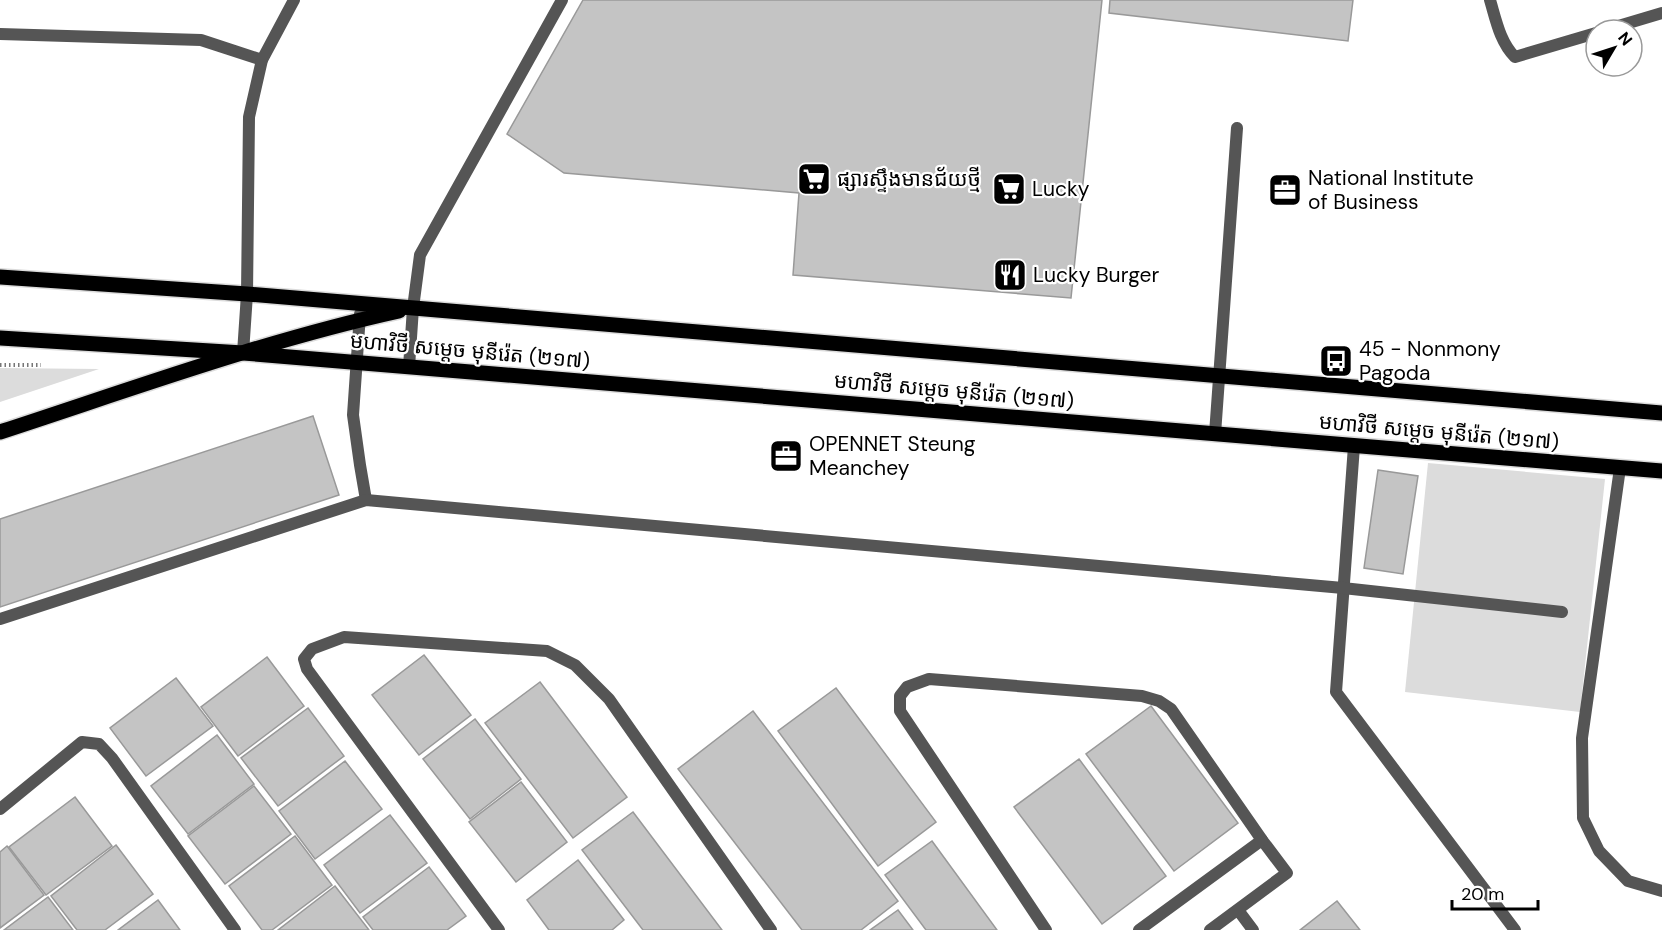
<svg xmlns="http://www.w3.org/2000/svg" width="1662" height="930" font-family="'DM Sans','Noto Sans Khmer',sans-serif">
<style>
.green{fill:#dcdcdc}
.building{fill:#c4c4c4;stroke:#999;stroke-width:1.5}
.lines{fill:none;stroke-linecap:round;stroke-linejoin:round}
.primary-casing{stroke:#dbdbdb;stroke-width:18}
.path{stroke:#777;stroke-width:4;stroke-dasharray:1.5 3;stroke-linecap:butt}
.service{stroke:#555;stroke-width:12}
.minor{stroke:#555;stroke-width:12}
.primary{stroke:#000;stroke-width:15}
.labels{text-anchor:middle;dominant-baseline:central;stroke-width:4.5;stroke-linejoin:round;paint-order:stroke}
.poi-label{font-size:21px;fill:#000;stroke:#fff;text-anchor:start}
.street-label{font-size:21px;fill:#000;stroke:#fff}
</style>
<rect width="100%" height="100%" fill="#fff"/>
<g class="green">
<polygon points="0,368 99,369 0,402"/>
<polygon points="1428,463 1605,479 1580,712 1405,692"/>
</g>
<g class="building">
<polygon points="583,0 1102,0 1071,298 793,275 799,193 564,173 507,134"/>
<polygon points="1110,0 1353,0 1348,41 1109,13"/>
<polygon points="313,416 339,495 0,607 0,519"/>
<polygon points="1378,470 1418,476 1403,574 1364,568"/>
<polygon points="424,655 471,715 419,755 372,695"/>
<polygon points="267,657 304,706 238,756 201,707"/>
<polygon points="176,678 213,726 146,776 110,728"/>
<polygon points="540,682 627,797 573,838 485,723"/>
<polygon points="836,688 936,822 878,866 778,731"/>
<polygon points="1151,706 1238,823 1174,871 1086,754"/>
<polygon points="308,708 344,756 278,806 241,758"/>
<polygon points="753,711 898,901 861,930 802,930 678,769"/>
<polygon points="475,719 521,779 470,819 423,759"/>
<polygon points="217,735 254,784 188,834 151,786"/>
<polygon points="1079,759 1166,876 1102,924 1014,807"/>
<polygon points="345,761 382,809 315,859 279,811"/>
<polygon points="521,782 567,842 516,882 469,822"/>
<polygon points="254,786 291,834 225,884 188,836"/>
<polygon points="75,797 112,846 46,895 9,847"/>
<polygon points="633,812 722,930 643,930 582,850"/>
<polygon points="390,815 427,863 360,913 324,865"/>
<polygon points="295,836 332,885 272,930 262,930 229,886"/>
<polygon points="932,841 997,930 926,930 885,875"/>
<polygon points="116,845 153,894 105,930 77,930 51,896"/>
<polygon points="7,846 44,895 0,928 0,852"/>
<polygon points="578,860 624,920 612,930 549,930 527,900"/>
<polygon points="429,867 466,916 447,930 373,930 363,917"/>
<polygon points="335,886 369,930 278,930"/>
<polygon points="48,897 73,930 4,930"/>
<polygon points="158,900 180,930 118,930"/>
<polygon points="1337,901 1360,930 1300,930"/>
<polygon points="898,910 913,930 870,930"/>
</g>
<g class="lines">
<g class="primary-casing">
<g id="primary">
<polyline points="0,277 247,294 1662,413"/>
<polyline points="0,338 243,353 1662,471"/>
<path d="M0 432C132 389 263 341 399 311"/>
</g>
</g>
<polyline class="path" points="0,365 41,365"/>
<g class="service">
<polyline points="1215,434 1237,128"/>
<polyline points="1620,468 1582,738 1583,818 1599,851 1628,881 1662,891"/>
</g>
<g class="minor">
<path d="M1490 0C1496 20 1500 42 1515 57L1596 33"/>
<polyline points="1605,30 1662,13"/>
<polyline points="0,34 201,40 262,60"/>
<polyline points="360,314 353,415 360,465 366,500"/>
<polyline points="243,353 247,294 249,117 262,60 294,0"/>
<polyline points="409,367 413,308 420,255 562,0"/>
<polyline points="1354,446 1336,692 1515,930"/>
<polyline points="0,619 366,500 1343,588 1562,612"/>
<polyline points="0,809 82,742 99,744 112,758 235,930"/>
<polyline points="1238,910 1253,930"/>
<polyline points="499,930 307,669 304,659 312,649 344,637 547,651 575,665 609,699 771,930"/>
<polyline points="1046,930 900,711 900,696 907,687 929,679 1142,696 1159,701 1171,709 1262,840 1287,873 1210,930"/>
<polyline points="1139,930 1262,840"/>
</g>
<use href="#primary" class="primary"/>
</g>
<defs>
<g id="supermarket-square" transform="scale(1.725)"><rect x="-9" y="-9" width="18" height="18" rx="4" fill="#000" stroke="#fff"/><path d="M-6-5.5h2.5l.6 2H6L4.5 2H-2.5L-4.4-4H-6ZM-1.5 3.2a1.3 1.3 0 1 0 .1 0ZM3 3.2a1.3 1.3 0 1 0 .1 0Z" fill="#fff"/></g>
<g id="office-square" transform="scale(1.725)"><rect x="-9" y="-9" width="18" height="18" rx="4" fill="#000" stroke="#fff"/><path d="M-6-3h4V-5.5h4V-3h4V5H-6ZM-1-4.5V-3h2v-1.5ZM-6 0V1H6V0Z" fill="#fff"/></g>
<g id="restaurant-square" transform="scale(1.725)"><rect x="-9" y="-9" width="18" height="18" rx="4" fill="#000" stroke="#fff"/><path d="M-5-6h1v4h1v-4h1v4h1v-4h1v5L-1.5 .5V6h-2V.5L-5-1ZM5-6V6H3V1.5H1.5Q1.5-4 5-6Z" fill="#fff"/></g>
<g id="bus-square" transform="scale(1.725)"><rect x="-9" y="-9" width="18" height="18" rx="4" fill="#000" stroke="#fff"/><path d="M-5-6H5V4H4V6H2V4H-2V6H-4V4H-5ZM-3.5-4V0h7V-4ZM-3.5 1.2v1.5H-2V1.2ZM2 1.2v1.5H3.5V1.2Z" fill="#fff"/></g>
</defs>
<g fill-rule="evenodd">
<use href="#supermarket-square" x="814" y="179"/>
<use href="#supermarket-square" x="1009" y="189"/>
<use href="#office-square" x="1285" y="190"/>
<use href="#restaurant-square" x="1010" y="275"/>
<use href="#bus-square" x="1336" y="361"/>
<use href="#office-square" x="786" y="456"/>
</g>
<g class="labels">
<g class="poi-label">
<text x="1308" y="178">National Institute<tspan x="1308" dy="24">of Business</tspan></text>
<text x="837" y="179">ផ្សារស្ទឹងមានជ័យថ្មី</text>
<text x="1032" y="189">Lucky</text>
<text x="1033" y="275">Lucky Burger</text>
<text x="1359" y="349">45 - Nonmony<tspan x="1359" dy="24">Pagoda</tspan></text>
<text x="809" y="444">OPENNET Steung<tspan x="809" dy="24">Meanchey</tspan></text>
</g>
<g class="street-label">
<text transform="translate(470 351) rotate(5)">មហាវិថី សម្តេច មុនីរ៉េត (២១៧)</text>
<text transform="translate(954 391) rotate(5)">មហាវិថី សម្តេច មុនីរ៉េត (២១៧)</text>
<text transform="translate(1439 432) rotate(5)">មហាវិថី សម្តេច មុនីរ៉េត (២១៧)</text>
</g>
</g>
<g transform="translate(1614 48) rotate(51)"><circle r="28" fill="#ffffff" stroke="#999999" stroke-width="1.5"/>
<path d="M0-4.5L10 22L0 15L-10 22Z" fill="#000000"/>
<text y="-9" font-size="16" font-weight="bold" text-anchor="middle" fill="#000000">N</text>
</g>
<path d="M1452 900v9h86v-9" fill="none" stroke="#000000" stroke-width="3"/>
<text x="1461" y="900" font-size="18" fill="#000000" stroke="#ffffff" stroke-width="4.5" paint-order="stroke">20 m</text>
</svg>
